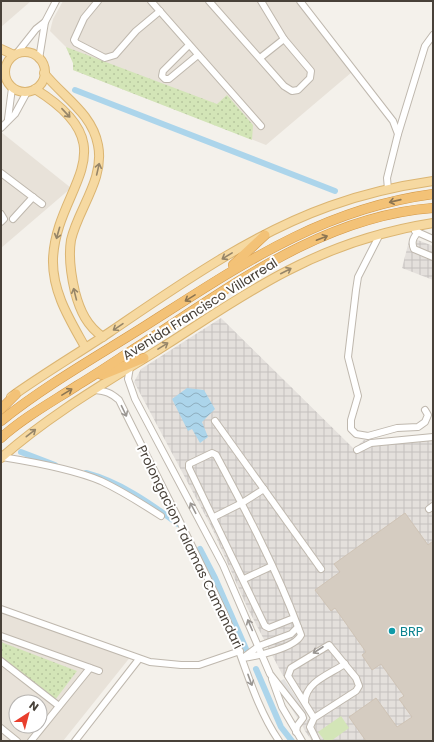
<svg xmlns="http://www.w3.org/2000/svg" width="434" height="742" font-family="Poppins,sans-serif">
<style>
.residential{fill:#e8e2d9;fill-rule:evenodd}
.industrial{fill:url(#industrial-grid)}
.grass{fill:url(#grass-dots)}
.garden{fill:#d3e5b7}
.parking{fill:#e3e1df}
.water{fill:url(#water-waves)}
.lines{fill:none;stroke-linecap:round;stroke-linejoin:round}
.canal{stroke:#acd5eb;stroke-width:6}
.building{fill:#d5ccc1;stroke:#cfc3b5}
.minor-casing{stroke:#bfb8ae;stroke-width:8}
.major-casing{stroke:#dbb572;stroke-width:10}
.highway-casing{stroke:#d29747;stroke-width:10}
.minor{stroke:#fff;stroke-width:6}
.major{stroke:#f6d9a1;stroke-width:8}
.highway{stroke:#f3c277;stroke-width:9}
.oneway{stroke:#968568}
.oneway2{stroke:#8c7552}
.oneway3{stroke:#9a9692}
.culture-dot{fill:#0f9aa8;stroke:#fff;stroke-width:1.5}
.labels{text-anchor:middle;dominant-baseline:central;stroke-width:4;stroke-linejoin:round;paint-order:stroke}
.street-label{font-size:13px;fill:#484139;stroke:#fff}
.culture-label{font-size:13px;fill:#0d838f;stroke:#fff;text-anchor:start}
</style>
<defs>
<pattern id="industrial-grid" width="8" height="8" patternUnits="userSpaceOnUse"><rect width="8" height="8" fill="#e4e0dc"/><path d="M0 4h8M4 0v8" fill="none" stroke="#c5c1be"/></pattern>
<pattern id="grass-dots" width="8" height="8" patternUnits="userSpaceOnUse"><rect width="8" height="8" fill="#d3e5b7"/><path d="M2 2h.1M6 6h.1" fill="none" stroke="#b7c69e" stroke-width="1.8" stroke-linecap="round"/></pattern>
<pattern id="water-waves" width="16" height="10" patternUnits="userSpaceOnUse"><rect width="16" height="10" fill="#acd5eb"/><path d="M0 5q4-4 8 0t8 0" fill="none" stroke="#8eaebf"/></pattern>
</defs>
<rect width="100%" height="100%" fill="#f4f1eb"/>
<g class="residential">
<polygon points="1,1 31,1 1,27"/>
<polygon points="63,1 296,1 352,72 266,145 73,70 73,63 66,47 50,31 53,19"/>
<polygon points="1,132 71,188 1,248"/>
<path d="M1 609 131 656 63 741H1ZM16 702H40V726H16Z"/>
</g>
<g class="industrial">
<polygon points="410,237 433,246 433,280 402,268"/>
<polygon points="221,318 354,449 364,440 433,434 433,741 312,741 305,731 302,725 310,718 308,712 282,674 247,607 212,528 134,382 141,369"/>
</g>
<g class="grass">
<polygon points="66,47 217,104 227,95 253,125 252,140 73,70 73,63"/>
<polygon points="1,642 77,671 55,700 1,657"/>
</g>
<polygon class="garden" points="341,716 349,728 331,741 325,741 318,732"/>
<polygon class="parking" points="284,679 306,712 308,719 301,724 276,683"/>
<polygon class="water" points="187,388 204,390 215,409 202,422 208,437 200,443 192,429 188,431 172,399"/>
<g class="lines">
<g class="canal">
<polyline points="75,90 335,191"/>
<polyline points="21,452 55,465"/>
<path d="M86 473C120 482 150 503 178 524"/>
<polyline points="200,549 215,578 246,649"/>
<polyline points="256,669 281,727 292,741"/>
</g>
</g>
<polygon class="building" points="405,513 428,545 433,541 433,741 366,741 349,717 376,698 397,727 412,717 399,699 404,696 381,664 372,670 362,655 366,652 335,608 331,611 315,590 340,572 334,564"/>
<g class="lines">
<g class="minor-casing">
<g id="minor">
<polyline points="98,1 84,18 74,40 76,43 105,58 115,55 136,31 160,11"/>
<polyline points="151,1 261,126"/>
<polyline points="209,1 284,86 292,91 298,90 310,78 311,71 284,39 261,1"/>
<polyline points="300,1 393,121 398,134 387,178 388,189"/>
<polyline points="189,45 163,71 162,76 165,79 169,79 198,55"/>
<polyline points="17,53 36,29 45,22"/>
<polyline points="260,58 284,39"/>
<polyline points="39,59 45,22 56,1"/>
<polyline points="8,119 12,88"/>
<polyline points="1,128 15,114 27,92"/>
<polyline points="398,134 425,46 433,35"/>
<polyline points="1,173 42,204"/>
<polyline points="1,214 4,219 1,222"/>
<polyline points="13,219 33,197"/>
<polyline points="415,231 433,239"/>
<path d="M418 232C413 238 411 242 414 249L433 257"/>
<polyline points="380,234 358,277 356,290 348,357 358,396 351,420 351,429 356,434 368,436 397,428 418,427 425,422 428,415 425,410"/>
<polyline points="130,367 128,379 135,399 223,565 270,674 302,715 303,718 297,726 296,732"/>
<path d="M95 390C106 391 111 393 119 400 154 471 191 541 224 613 243 655 253 703 279 741"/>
<polyline points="215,421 321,569"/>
<polyline points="357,450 371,443 433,437"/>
<path d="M2 457C33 462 73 469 101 481 122 491 141 503 161 516"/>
<polyline points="429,509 433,506"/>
<polyline points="214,517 242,503 264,489"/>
<polyline points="244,579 272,566"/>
<polyline points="1,609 150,662 181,665 199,665 240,651"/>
<path d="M294 618 269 628 265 626 189 468V464L212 453 216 455C246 511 276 568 298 627"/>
<path d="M298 627 301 635C295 648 257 656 243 658L259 646 291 634Z"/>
<polyline points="1,636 99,671"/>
<polyline points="1,661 59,706"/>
<polyline points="272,679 282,707 302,741"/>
<path d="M305 702C305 682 330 674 345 664"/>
<polyline points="314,718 288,676 291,668 329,645 356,678 359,686 356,691 314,718 310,727 317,741"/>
<polyline points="1,728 17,741"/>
<polyline points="31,741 90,668"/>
<polyline points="75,741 139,659"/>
</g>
</g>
<g class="major-casing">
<g id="major">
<polyline points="1,49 14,55"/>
<circle cx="25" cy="72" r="20"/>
<path d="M44 73C63 97 92 113 98 145 105 179 78 209 71 240 68 258 71 275 75 292 80 311 87 326 103 337"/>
<path d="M35 89C132 149 56 186 53 259 52 292 70 320 85 347"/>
<path d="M11 397C43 374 77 354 110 332 179 285 251 234 330 206 363 194 398 186 433 181"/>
<path d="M1 458C48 416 105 383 158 350 201 323 242 294 287 271 333 247 382 231 433 223"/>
</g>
</g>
<g class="highway-casing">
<g id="highway">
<polyline points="233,265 265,235"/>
<polyline points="102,375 144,358"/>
<polyline points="1,409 16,394"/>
<path d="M1 421C46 385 96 357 145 326 238 267 320 209 433 194"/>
<path d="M1 438C24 417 52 402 78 385 98 373 117 360 137 347 228 289 321 216 433 208"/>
</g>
</g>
<use href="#minor" class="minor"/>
<use href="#major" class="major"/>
<use href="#highway" class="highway"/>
</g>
<defs><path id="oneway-shaft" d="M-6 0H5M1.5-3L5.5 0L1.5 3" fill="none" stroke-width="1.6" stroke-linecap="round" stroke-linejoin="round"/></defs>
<g class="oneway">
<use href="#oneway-shaft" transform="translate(66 113) rotate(47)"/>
<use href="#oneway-shaft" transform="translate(98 169) rotate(-77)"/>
<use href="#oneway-shaft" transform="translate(58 233) rotate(106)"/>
<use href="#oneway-shaft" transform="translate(227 256) rotate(149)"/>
<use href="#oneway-shaft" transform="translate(286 271) rotate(-27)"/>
<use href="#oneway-shaft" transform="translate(75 294) rotate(-104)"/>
<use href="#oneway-shaft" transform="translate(118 327) rotate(146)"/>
<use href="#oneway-shaft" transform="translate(163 346) rotate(-32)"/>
<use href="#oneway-shaft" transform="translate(31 433) rotate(-38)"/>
</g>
<g class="oneway2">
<use href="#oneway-shaft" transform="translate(395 201) rotate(167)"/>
<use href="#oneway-shaft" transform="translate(322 238) rotate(-21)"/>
<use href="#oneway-shaft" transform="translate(190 298) rotate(148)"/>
<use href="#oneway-shaft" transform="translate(67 392) rotate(-31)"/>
</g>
<g class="oneway3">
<use href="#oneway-shaft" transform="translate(124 411) rotate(64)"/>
<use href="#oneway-shaft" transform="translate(193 508) rotate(-118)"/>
<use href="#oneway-shaft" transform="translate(250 625) rotate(-113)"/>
<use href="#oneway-shaft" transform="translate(318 650) rotate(147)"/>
<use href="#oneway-shaft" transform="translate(250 680) rotate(70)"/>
</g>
<circle class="culture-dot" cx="392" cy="631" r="4"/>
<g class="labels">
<g class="street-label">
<text transform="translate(200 309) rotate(-32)">Avenida Francisco Villarreal</text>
<text transform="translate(190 547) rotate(64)">Prolongacion Talamas Camandari</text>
</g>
<g class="culture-label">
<text x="400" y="631">BRP</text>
</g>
</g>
<rect width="434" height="742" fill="none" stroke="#484139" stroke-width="4"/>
<g transform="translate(28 714) rotate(36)"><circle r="19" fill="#ffffff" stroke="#b6b3b0"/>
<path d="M0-3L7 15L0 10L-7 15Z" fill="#e93e2d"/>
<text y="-6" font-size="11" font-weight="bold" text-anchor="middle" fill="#484139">N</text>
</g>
</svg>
